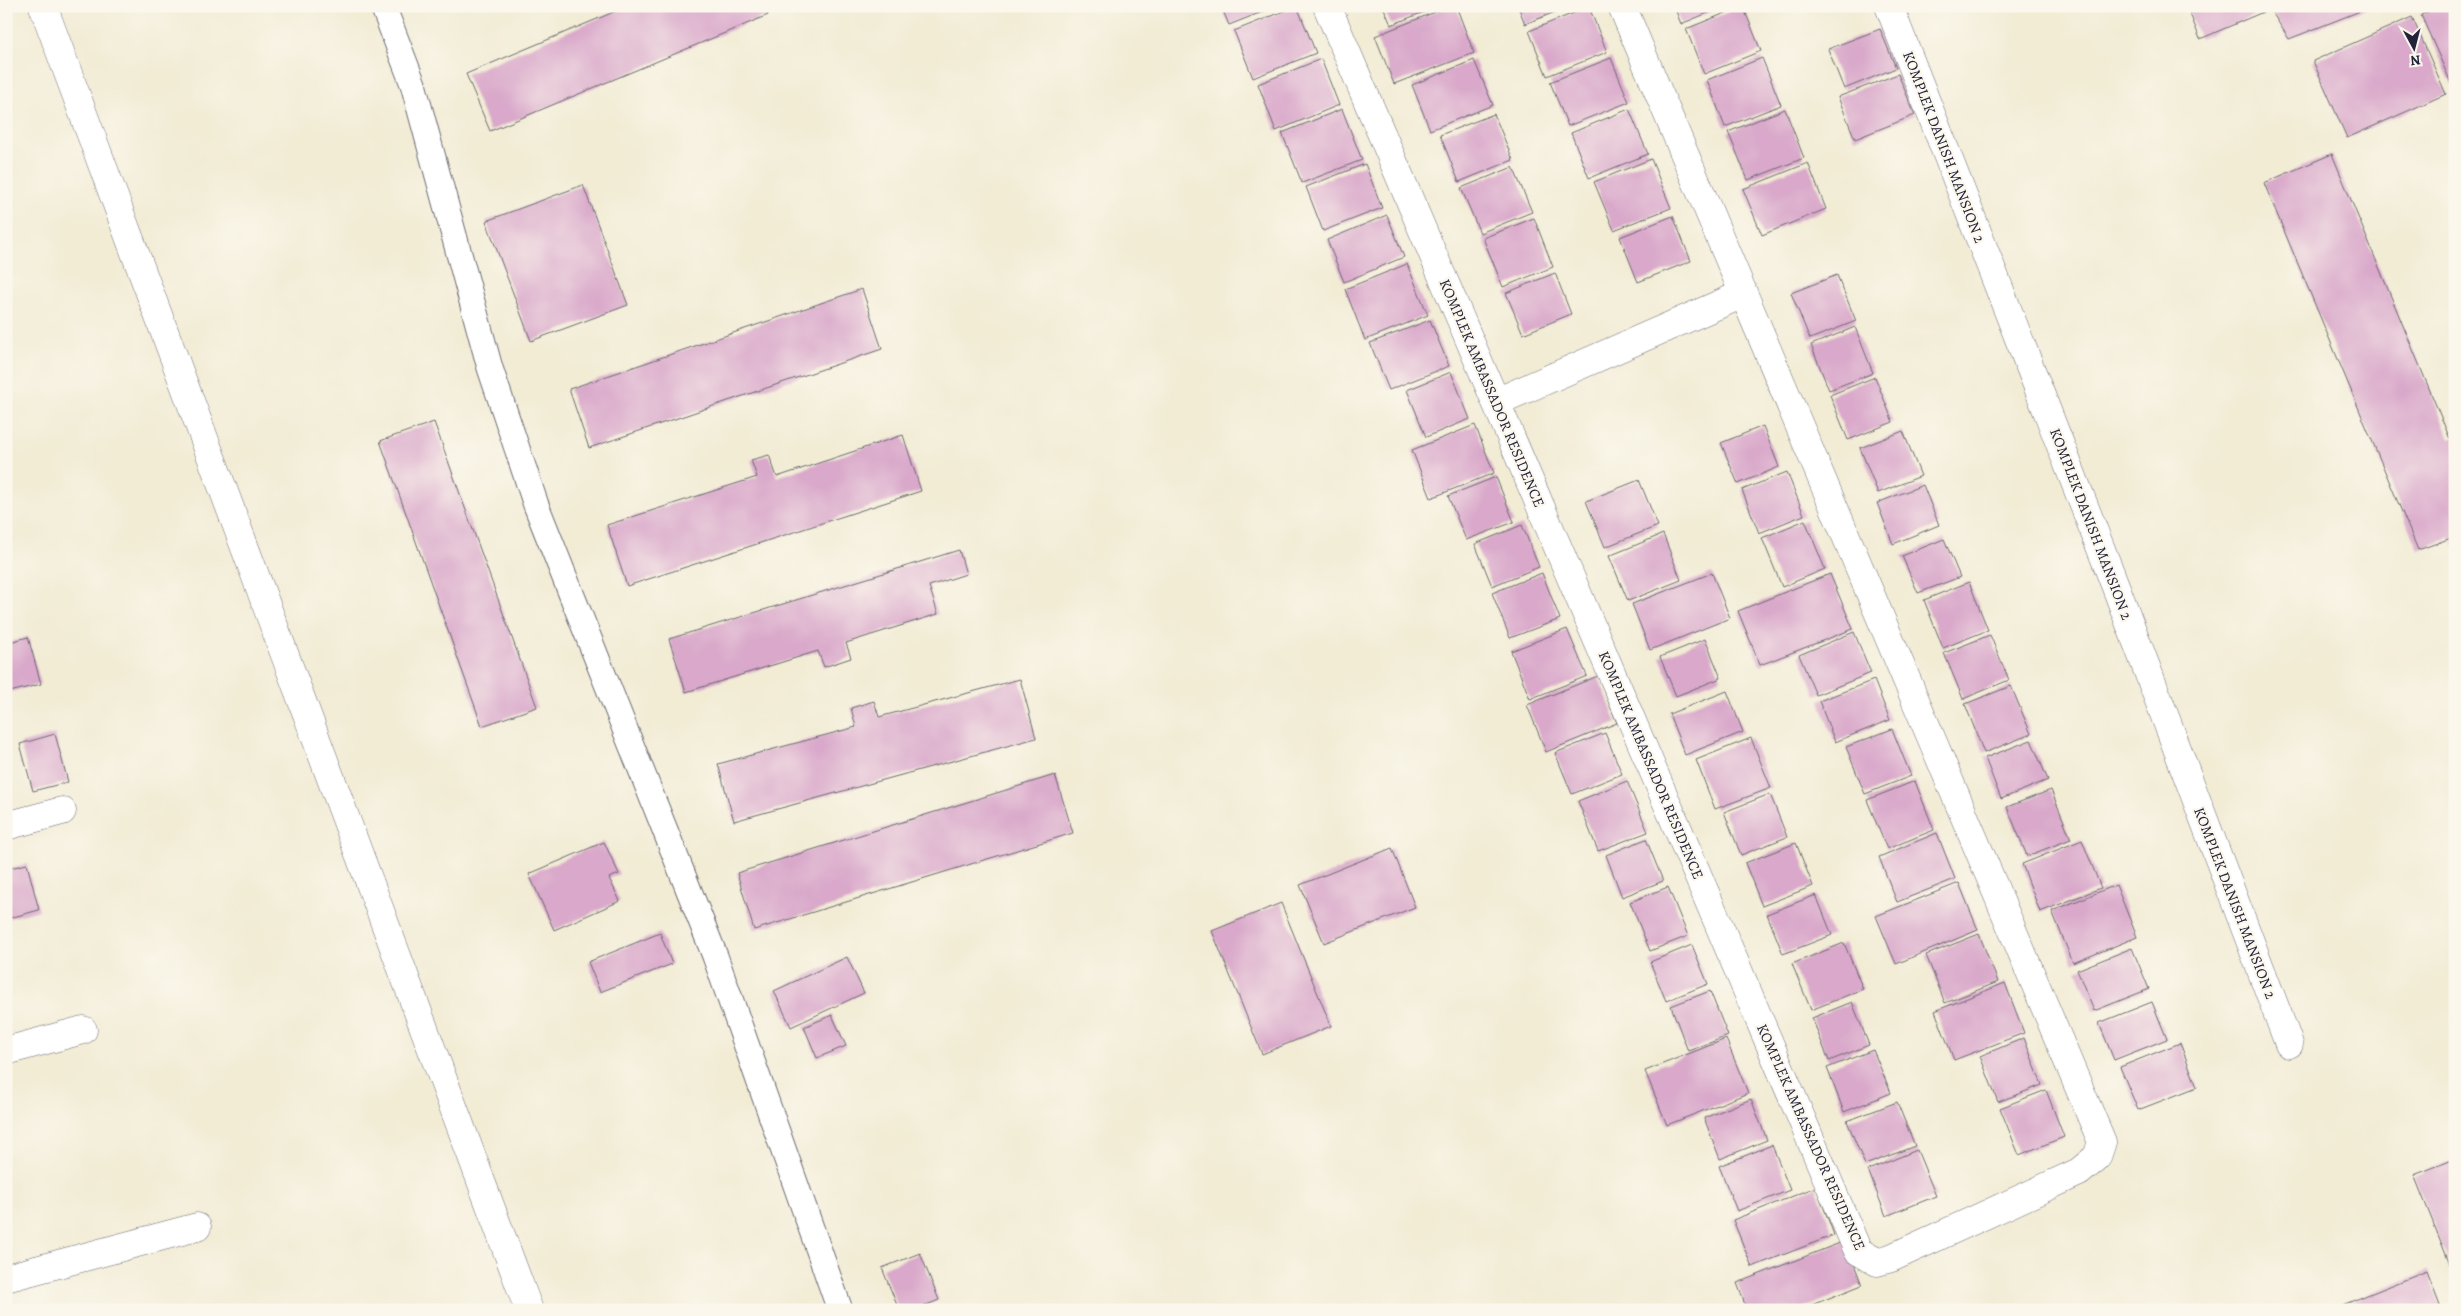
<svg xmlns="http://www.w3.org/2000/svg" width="2461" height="1316" font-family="Alegreya,serif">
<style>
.building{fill:#d9a8ca}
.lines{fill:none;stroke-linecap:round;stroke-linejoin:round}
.service-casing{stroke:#6b6971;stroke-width:27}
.minor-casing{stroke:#6b6971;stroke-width:29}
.service{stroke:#fff;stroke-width:25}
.minor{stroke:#fff;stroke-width:28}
.labels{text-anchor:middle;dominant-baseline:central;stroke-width:4.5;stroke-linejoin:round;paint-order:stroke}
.street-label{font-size:15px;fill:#22223b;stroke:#fbf7ec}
</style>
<rect width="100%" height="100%" fill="#fbf7ec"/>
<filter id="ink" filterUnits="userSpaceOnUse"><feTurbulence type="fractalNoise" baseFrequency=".02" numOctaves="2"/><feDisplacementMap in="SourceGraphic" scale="10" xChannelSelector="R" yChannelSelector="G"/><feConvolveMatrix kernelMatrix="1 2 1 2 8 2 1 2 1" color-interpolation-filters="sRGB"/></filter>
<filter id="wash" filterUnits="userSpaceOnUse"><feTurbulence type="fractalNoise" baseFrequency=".0096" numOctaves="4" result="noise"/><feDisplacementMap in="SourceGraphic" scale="20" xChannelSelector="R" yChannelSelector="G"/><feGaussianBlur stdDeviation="1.12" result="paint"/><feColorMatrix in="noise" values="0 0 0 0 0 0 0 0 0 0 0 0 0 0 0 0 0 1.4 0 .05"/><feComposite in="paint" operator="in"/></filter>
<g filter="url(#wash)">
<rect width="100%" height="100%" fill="#f2ecd5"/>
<g id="blocks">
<g class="building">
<polygon points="628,6 764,6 768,15 490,131 466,74"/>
<polygon points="1221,6 1277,6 1229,25"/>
<polygon points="1297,6 1316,53 1253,78 1234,31"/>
<polygon points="1383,6 1439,6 1391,25"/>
<polygon points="1450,6 1456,6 1474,53 1394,84 1375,36"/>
<polygon points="1518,6 1570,6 1525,24"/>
<polygon points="1674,6 1725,6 1681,24"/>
<polygon points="1743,6 1761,51 1704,74 1686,29"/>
<polygon points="2187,6 2373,6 2289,39 2270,9 2200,39"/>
<polygon points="2440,6 2455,6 2455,92 2421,15"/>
<polygon points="1589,7 1607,52 1547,76 1529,31"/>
<polygon points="2412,17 2446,94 2347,138 2313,61"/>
<polygon points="1880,29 1896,68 1844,89 1828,49"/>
<polygon points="1611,58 1629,102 1568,126 1550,82"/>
<polygon points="1762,58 1781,105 1725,127 1707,80"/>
<polygon points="1321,59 1339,105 1276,131 1258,84"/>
<polygon points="1474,60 1493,105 1430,130 1412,85"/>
<polygon points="1898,74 1915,115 1855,139 1838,97"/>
<polygon points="1342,109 1362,160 1302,183 1282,133"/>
<polygon points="1629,109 1648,154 1589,178 1571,133"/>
<polygon points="1785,109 1804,158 1748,180 1728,132"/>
<polygon points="1494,114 1513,160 1459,182 1440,135"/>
<polygon points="2332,154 2450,439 2455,437 2455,548 2451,538 2418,550 2264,183"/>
<polygon points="1651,159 1671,208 1614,230 1594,182"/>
<polygon points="1808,163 1826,209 1762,235 1743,189"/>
<polygon points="1365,164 1382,208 1323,231 1306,187"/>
<polygon points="1513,167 1532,212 1480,233 1461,188"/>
<polygon points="583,185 628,305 531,341 486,221"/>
<polygon points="1387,215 1404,257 1344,282 1327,240"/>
<polygon points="1673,216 1691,261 1638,282 1620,237"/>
<polygon points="1534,218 1553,267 1503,287 1483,238"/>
<polygon points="1407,264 1428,315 1365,340 1345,289"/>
<polygon points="1555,273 1571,314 1523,334 1506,293"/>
<polygon points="1837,275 1856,321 1810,339 1791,293"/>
<polygon points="862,289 882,349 589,448 569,389"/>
<polygon points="1430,320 1449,366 1389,390 1370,343"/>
<polygon points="1855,327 1873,373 1829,390 1811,345"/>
<polygon points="1451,372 1470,419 1426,437 1407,390"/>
<polygon points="1875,377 1893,422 1848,440 1830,395"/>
<polygon points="434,422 537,707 482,726 380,441"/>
<polygon points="1475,425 1494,473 1431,498 1412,450"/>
<polygon points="1763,426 1779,467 1738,484 1721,443"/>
<polygon points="1903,431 1921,476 1878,493 1860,448"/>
<polygon points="903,435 921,491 627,586 607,525 757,477 751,460 769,455 777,477"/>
<polygon points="1787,472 1804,515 1759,533 1742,490"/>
<polygon points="1496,477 1514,522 1466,540 1448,496"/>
<polygon points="1639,480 1658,526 1605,547 1586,501"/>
<polygon points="1923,485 1939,525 1893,544 1877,503"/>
<polygon points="1805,520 1825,569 1782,587 1762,538"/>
<polygon points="1522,525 1539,567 1492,586 1475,544"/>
<polygon points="1663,534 1681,580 1628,601 1609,556"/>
<polygon points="1944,539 1960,577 1918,593 1902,556"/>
<polygon points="959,550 966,574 929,586 938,614 846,643 851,658 824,667 818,651 686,692 669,639"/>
<polygon points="1542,573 1560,619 1510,638 1492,593"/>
<polygon points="1712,573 1730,618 1650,650 1632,604"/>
<polygon points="1830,574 1853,629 1760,665 1738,611"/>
<polygon points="1969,582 1988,630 1943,648 1924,600"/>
<polygon points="1567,629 1587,676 1530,699 1511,651"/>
<polygon points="1854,632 1871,673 1816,695 1799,655"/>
<polygon points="1990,635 2009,680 1963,699 1944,653"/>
<polygon points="28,637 41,684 6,693 6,643"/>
<polygon points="1705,639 1721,678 1676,696 1660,657"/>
<polygon points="1598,676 1617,723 1546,752 1527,705"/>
<polygon points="1020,679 1036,738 734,821 718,764 856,727 851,708 874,701 879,717"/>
<polygon points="1874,680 1890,720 1835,742 1819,701"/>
<polygon points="2011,686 2031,734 1984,753 1965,704"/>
<polygon points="1727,691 1743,732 1685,755 1669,714"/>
<polygon points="1892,729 1911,776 1865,794 1846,747"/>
<polygon points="1605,733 1622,774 1572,794 1555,753"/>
<polygon points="55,734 68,782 33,791 20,744"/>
<polygon points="1751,738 1771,788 1715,809 1696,760"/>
<polygon points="2031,740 2048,780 2001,799 1985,758"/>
<polygon points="1055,775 1073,833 754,930 737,873"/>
<polygon points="1627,781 1648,832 1598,851 1578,801"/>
<polygon points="1915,781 1934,830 1887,849 1867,800"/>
<polygon points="2051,790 2071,839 2027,856 2007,807"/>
<polygon points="1770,794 1787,837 1741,855 1724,812"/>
<polygon points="1937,833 1955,879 1897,902 1879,857"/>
<polygon points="1646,839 1663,881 1622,897 1606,855"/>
<polygon points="2082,840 2101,888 2040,912 2022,864"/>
<polygon points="604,842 619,874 609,878 620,901 554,930 529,874"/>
<polygon points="1796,843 1813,886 1762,906 1745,863"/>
<polygon points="1392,848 1415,907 1324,943 1300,885"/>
<polygon points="27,864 39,910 6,919 6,869"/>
<polygon points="1959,883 1978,930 1896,964 1876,916"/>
<polygon points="2116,885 2137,937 2073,963 2052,911"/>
<polygon points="1668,887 1688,936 1650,951 1630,902"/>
<polygon points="1816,895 1832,935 1783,954 1767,914"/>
<polygon points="1281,903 1331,1026 1262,1054 1212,931"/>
<polygon points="660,933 672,964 600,992 588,962"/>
<polygon points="1979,934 1998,982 1945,1003 1926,955"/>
<polygon points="1844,943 1863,989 1811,1010 1792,964"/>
<polygon points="1692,945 1708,984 1666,1001 1650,962"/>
<polygon points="2132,948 2149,989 2094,1011 2077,970"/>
<polygon points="847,957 864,993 791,1027 774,991"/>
<polygon points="2005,983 2024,1033 1954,1060 1935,1011"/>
<polygon points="1710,991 1728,1036 1688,1051 1671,1006"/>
<polygon points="1852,1002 1869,1045 1829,1061 1812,1018"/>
<polygon points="2152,1002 2167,1039 2114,1060 2099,1023"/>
<polygon points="832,1015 846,1046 817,1058 804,1027"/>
<polygon points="2024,1038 2042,1085 1998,1102 1980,1056"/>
<polygon points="1726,1039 1748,1093 1667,1125 1645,1071"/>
<polygon points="2180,1043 2197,1087 2138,1110 2120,1067"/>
<polygon points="1873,1050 1891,1093 1844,1112 1827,1068"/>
<polygon points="2046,1090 2064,1137 2019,1155 2000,1108"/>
<polygon points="1751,1099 1767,1140 1720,1159 1704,1118"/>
<polygon points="1897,1102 1915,1146 1865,1165 1847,1121"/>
<polygon points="1772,1145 1790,1190 1737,1211 1719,1166"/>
<polygon points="1917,1150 1936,1196 1886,1216 1868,1170"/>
<polygon points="2455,1159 2455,1277 2414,1175"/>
<polygon points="1816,1187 1834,1235 1752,1267 1733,1220"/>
<polygon points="1845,1241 1862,1285 1799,1310 1747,1310 1737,1283"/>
<polygon points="920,1253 939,1300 914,1310 899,1310 882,1268"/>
<polygon points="2427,1271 2442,1310 2330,1310"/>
</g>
</g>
</g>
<g filter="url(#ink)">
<use href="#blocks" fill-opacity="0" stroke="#6b6971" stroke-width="1"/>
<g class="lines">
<g class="service-casing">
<polyline id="service" points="383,6 413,84 490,368 536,505 715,956 840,1310"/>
</g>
<g class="minor-casing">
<g id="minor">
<polyline points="43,6 529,1310"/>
<polyline points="1327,6 1858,1251 1877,1262 1891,1258 2079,1172 2097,1157 2102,1142 1622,6"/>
<polyline points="1889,6 2117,590 2289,1044"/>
<polyline points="1496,402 1743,294"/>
<polyline points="6,826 62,811"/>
<polyline points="6,1051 83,1030"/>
<polyline points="6,1278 197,1227"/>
</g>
</g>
<use href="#service" class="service"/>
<use href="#minor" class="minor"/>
</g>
</g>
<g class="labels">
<g class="street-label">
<text transform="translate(1944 147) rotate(69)">KOMPLEK DANISH MANSION 2</text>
<text transform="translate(1492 393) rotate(67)">KOMPLEK AMBASSADOR RESIDENCE</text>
<text transform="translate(2091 524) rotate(69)">KOMPLEK DANISH MANSION 2</text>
<text transform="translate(1651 765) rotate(67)">KOMPLEK AMBASSADOR RESIDENCE</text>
<text transform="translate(2235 903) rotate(69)">KOMPLEK DANISH MANSION 2</text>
<text transform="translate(1811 1137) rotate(66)">KOMPLEK AMBASSADOR RESIDENCE</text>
</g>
</g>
<rect width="2461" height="1316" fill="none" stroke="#fbf7ec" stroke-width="25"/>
<g transform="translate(2414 48) rotate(173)" stroke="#fbf7ec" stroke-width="4" paint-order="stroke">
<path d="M0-4L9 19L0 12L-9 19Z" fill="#22223b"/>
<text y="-8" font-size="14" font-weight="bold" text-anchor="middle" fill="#22223b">N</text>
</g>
</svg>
